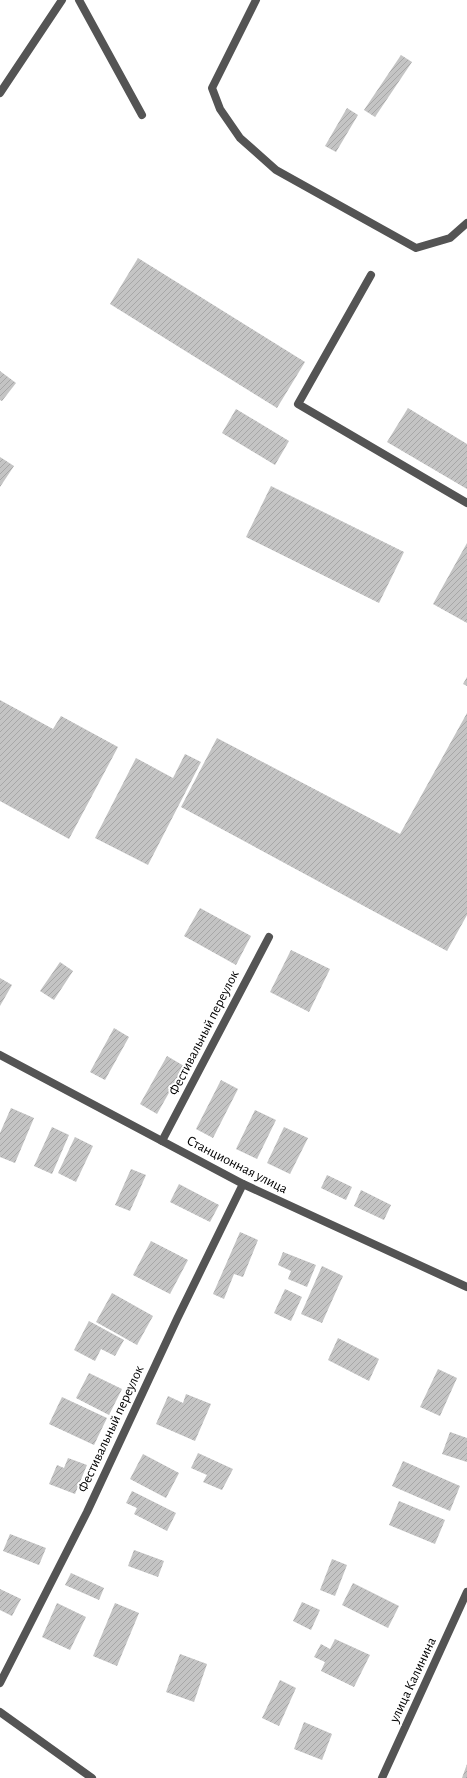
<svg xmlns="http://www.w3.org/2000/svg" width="467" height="1778" font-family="'Alegreya Sans',sans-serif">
	<defs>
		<pattern id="building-hatch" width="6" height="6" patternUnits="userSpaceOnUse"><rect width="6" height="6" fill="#c4c4c4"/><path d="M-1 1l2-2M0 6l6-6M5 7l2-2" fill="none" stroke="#a7a7a7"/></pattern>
	</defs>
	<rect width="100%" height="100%" fill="#fff"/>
	<!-- building -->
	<g fill="url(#building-hatch)">
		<polygon points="401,55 412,62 375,117 364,110"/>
		<polygon points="347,108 358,115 336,152 325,146"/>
		<polygon points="138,258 305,362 277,408 110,304"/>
		<polygon points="0,371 16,383 2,401 0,400"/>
		<polygon points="408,408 467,444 467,489 387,442"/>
		<polygon points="236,409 289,441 275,465 222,433"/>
		<polygon points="0,457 14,466 0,487"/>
		<polygon points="271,486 404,552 379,603 246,537"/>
		<polygon points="467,543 467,623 433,604"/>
		<polygon points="467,677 467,686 463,684"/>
		<polygon points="0,700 53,729 61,716 118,747 69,839 0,801"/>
		<polygon points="467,713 467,915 447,951 181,807 217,738 400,834"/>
		<polygon points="185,754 201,762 148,865 95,838 136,758 173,778"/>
		<polygon points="200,908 251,936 236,965 184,936"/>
		<polygon points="291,950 330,969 309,1012 270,992"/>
		<polygon points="60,962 73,971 54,1000 40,991"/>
		<polygon points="0,978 12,985 0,1006"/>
		<polygon points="114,1028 129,1037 105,1080 90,1072"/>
		<polygon points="167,1056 184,1066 157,1114 140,1104"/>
		<polygon points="221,1080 238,1089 213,1138 196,1129"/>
		<polygon points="11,1108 34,1118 15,1163 0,1157 0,1133"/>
		<polygon points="255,1110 276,1120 257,1159 236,1149"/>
		<polygon points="52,1127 69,1135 52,1174 34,1166"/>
		<polygon points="284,1127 308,1138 290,1174 267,1163"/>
		<polygon points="75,1137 93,1146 76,1182 58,1173"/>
		<polygon points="131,1169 146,1175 130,1211 115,1205"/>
		<polygon points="327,1175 352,1187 346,1200 321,1188"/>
		<polygon points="179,1184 219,1205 210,1222 170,1202"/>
		<polygon points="361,1190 391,1205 384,1220 354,1206"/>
		<polygon points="240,1232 258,1240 243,1277 234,1274 224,1299 213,1294"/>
		<polygon points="151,1241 188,1260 170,1294 133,1275"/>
		<polygon points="283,1252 316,1265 307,1287 288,1279 291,1271 278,1265"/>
		<polygon points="322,1266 343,1276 322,1323 301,1314"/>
		<polygon points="285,1289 302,1297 291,1321 274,1313"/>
		<polygon points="112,1293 153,1316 137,1345 96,1322"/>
		<polygon points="89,1321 124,1340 115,1356 101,1349 95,1361 74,1350"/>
		<polygon points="338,1338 379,1359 369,1381 328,1360"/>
		<polygon points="438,1369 457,1378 440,1416 420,1407"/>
		<polygon points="89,1373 122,1389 109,1415 76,1398"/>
		<polygon points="186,1394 211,1404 195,1441 156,1424 168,1396 183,1403"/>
		<polygon points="62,1397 107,1418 94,1445 49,1424"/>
		<polygon points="450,1432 467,1438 467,1462 442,1454"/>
		<polygon points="198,1453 233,1469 222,1490 203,1482 207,1475 191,1468"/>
		<polygon points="143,1454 179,1473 166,1498 130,1479"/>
		<polygon points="68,1458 87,1465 75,1494 49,1484 57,1465 64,1468"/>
		<polygon points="403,1461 460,1486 450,1511 392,1486"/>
		<polygon points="132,1491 176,1513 167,1531 134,1514 137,1508 126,1503"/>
		<polygon points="399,1501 445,1520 435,1544 389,1525"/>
		<polygon points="10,1534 46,1548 39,1565 3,1551"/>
		<polygon points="134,1550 164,1561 158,1577 128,1566"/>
		<polygon points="332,1559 347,1565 335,1596 320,1590"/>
		<polygon points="71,1573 104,1588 99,1600 65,1585"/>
		<polygon points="353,1583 399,1606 388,1628 342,1605"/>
		<polygon points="0,1589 21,1599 12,1616 0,1610"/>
		<polygon points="302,1602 320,1610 311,1630 293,1621"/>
		<polygon points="57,1603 86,1617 70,1650 42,1637"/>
		<polygon points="115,1603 139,1613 117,1666 93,1656"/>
		<polygon points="335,1639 370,1655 354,1687 321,1671 325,1662 314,1657 321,1644 330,1649"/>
		<polygon points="180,1654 207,1664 194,1702 166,1692"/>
		<polygon points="280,1680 296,1688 279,1726 262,1718"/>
		<polygon points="304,1722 332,1734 322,1760 294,1749"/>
		<polygon points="467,1764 467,1778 462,1778"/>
	</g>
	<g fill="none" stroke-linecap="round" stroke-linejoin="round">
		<!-- lane -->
		<g stroke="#545454" stroke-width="8">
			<polyline points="79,0 142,115"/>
			<polyline points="256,0 212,88 220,109 240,138 276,170 416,248 450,238 467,223"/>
			<polyline points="371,275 298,404 467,503"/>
		</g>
		<!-- street -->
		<g stroke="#545454" stroke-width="8">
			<polyline points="0,93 62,0"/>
			<polyline points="0,1055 243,1184 467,1287"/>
			<polyline points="162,1141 269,937"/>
			<polyline points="0,1683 87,1512 177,1319 243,1184"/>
			<polyline points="0,1712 92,1778"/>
			<polyline points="382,1778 467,1592"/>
		</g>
	</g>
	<g text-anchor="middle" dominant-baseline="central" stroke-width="4" stroke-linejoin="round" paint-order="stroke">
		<!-- street labels -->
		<g font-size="14" fill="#000" stroke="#fff">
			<text transform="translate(204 1033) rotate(-63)">Фестивальный переулок</text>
			<text transform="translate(237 1165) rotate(27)">Станционная улица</text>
			<text transform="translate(111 1429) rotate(-65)">Фестивальный переулок</text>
			<text transform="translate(413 1680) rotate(-65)">улица Калинина</text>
		</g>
	</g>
</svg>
